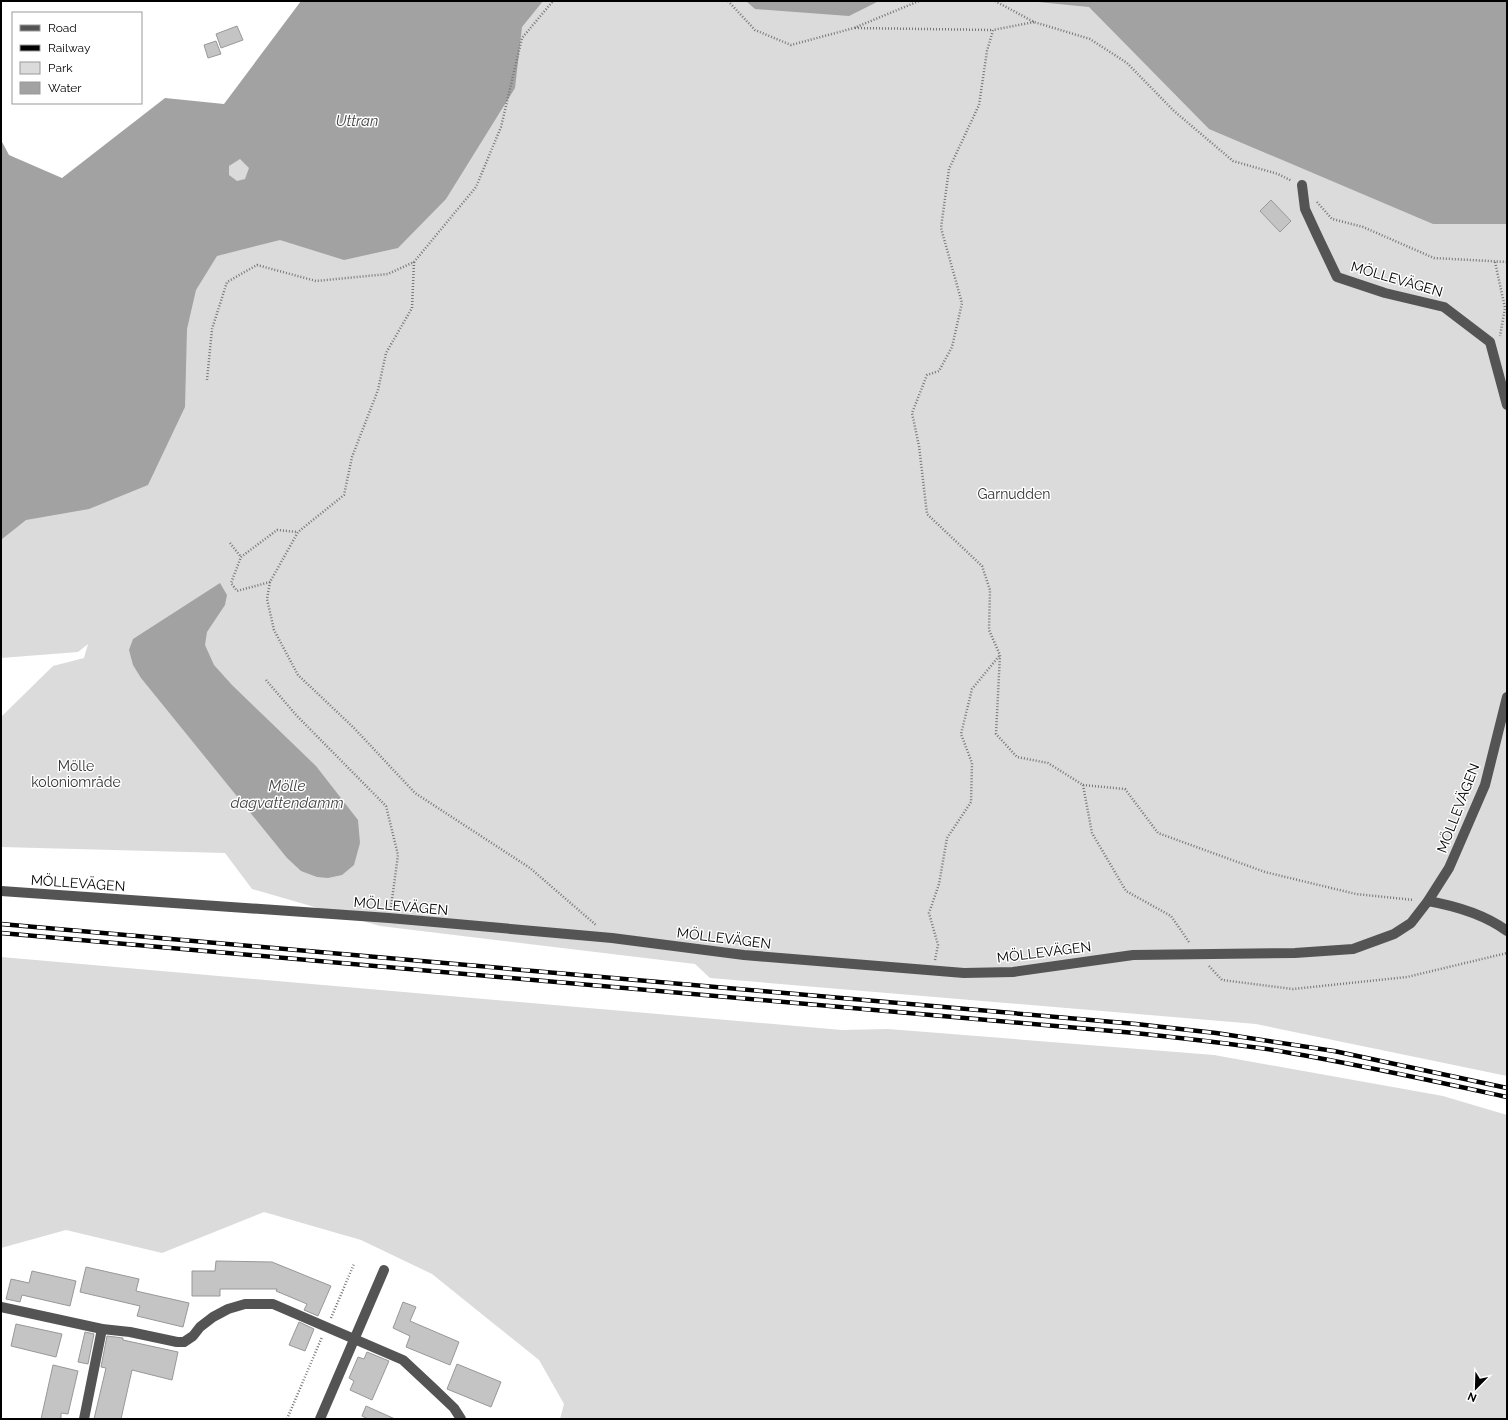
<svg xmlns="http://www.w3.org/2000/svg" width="1508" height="1420" font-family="Raleway,sans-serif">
	<rect width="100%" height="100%" fill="#fff"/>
	<!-- green -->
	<g fill="#dbdbdb">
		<polygon points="390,1 1295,1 1507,93 1507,1076 1256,1024 710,978 695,964 380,926 252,889 225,853 1,847 1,717 53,666 84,658 88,644 78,652 1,658 1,540 11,532 1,496 1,249"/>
		<polygon points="1,957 842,1030 888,1029 1214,1055 1443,1096 1507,1115 1507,1419 560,1419 564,1404 539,1360 432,1274 361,1240 264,1212 162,1253 66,1230 1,1248"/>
	</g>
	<!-- water -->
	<g fill="#a2a2a2" fill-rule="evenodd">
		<path d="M301,1H543L522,27L515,88L446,199L398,248L344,260L280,240L217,256L196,290L187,329L185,407L148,485L89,509L26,520L1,540V140L9,155L62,178L165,98L224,104ZM240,159L249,168L245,179L237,181L229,175V166Z"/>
		<polygon points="746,1 879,1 849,16 755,9"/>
		<polygon points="1028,1 1507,1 1507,224 1433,224 1209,129 1089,7"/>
		<polygon points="220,583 227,595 225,605 207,632 205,645 214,665 232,685 316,766 358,820 360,843 354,865 342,875 328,878 317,877 301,871 287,858 141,678 133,665 129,650 133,639"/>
	</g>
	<!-- building -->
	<g fill="#c4c4c4" stroke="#989898">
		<polygon points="237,26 243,40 221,48 216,34"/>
		<polygon points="216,41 221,54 208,58 204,45"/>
		<polygon points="1271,200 1291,221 1280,232 1260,211"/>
		<polygon points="216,1261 272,1262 331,1286 318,1316 304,1310 307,1304 276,1291 277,1289 220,1289 220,1296 192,1296 192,1271 215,1271"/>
		<polygon points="86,1267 139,1279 136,1291 189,1303 183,1327 137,1316 140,1306 80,1292"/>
		<polygon points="32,1271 76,1281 70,1306 22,1295 20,1302 6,1299 11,1279 29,1283"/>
		<polygon points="403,1302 416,1307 410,1321 459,1342 450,1365 406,1347 410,1336 393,1328"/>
		<polygon points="299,1322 314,1329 305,1351 289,1345"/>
		<polygon points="16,1324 62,1334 56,1357 11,1346"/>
		<polygon points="85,1332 94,1334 88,1364 78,1362"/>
		<polygon points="107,1336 123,1338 123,1340 178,1352 172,1380 132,1370 121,1419 94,1419 106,1368 101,1367"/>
		<polygon points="367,1352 389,1361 372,1400 350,1390 354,1381 349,1378 358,1357 364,1359"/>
		<polygon points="457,1364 501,1382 491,1407 447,1389"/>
		<polygon points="53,1365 78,1371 68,1414 61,1413 61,1419 41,1419"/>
		<polygon points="366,1406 395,1419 368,1419 362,1416"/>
	</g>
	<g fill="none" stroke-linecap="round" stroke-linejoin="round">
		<!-- path -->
		<g stroke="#767676" stroke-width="2.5" stroke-dasharray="1 2" stroke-linecap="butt">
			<polyline points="728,1 755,30 791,45 854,28 919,1"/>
			<polyline points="995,1 1034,22 1090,39 1127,63 1174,111 1233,161 1278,174 1292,181"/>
			<polyline points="1034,22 993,30 987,51 979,105 949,169 941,228 962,303 952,347 939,371 927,375 912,413 919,446 927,514 982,566 990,590 989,630 1000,655 996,734 1017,757 1048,763 1083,785 1092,833 1126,891 1171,916 1189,942"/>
			<polyline points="855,28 993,30"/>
			<polyline points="1317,202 1332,219 1363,227 1434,258 1507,262"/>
			<polyline points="414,262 412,308 386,353 378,390 352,457 344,495 298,532 270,582 267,599 274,630 298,675 354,728 415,793 530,868 596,925"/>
			<polyline points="1495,262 1505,308 1500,336"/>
			<polyline points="207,380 212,329 227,282 257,265 316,281 388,274 414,262 476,187 501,127 522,38 553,1"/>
			<polyline points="230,543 241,557"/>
			<polyline points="270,582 237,591 231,583 241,557 277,530 298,532"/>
			<polyline points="266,680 297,716 386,806 398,855 391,907"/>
			<polyline points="1083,785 1125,789 1158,833 1265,872 1356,894 1414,900"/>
			<polyline points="935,960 938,945 929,913 939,884 947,838 971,802 972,763 961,734 972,689 1000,655"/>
			<polyline points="1209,966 1222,980 1293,989 1407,977 1507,953"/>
			<polyline points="331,1318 354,1264"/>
			<polyline points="287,1419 322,1337"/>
		</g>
		<!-- minor -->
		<g stroke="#545454" stroke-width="10">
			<polyline points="1302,185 1305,209 1317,235 1337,277 1385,293 1444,307 1490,342 1507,405"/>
			<polyline points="1,891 389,918 612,938 744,955 964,973 1013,972 1133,955 1295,953 1353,949 1394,934 1411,923 1428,901 1449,868 1485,785 1507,697"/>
			<path d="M1428,901C1456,906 1484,914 1507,931"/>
			<polyline points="1,1307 102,1329 130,1332 177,1342 184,1342 193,1336 200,1327 213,1317 228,1309 245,1304 273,1304 403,1360 433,1388 454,1408 461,1419"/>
			<polyline points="84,1419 102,1329"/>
			<polyline points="320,1419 384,1270"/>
		</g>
		<!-- rail casing -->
		<g stroke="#000" stroke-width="4.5">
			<g id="rail">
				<polyline points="1,924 1136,1024 1216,1033 1334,1051 1507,1088"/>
				<path d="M1,933L1135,1033C1181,1038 1227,1043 1273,1050C1352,1063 1429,1080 1507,1097"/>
			</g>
		</g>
		<!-- rail -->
		<use href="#rail" stroke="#fff" stroke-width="3" stroke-dasharray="9" stroke-linecap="butt"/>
	</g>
	<g text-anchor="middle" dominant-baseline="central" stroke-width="3" stroke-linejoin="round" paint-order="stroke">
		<!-- street labels -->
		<g font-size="14" fill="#000" stroke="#fff">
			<text transform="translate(1397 279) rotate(16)">MÖLLEVÄGEN</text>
			<text transform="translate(1458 808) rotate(-69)">MÖLLEVÄGEN</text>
			<text transform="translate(78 883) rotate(4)">MÖLLEVÄGEN</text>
			<text transform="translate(401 906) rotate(5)">MÖLLEVÄGEN</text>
			<text transform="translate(724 938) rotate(7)">MÖLLEVÄGEN</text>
			<text transform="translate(1044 952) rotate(-7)">MÖLLEVÄGEN</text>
		</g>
		<!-- park labels -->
		<g font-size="14" fill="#323232" stroke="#fff">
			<text x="1014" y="494">Garnudden</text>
			<text x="76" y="766">Mölle<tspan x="76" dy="16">koloniområde</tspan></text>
		</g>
		<!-- water labels -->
		<g font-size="15" font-style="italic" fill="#434343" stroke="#fff">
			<text x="357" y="121">Uttran</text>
			<text x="287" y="786">Mölle<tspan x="287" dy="17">dagvattendamm</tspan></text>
		</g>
	</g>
	<!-- border -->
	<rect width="1508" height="1420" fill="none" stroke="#000000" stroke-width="4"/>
	<!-- legend -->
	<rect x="12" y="12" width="130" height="92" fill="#ffffff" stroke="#999999"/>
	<rect x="20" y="25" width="20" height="6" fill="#545454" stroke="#999999"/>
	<text x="48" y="32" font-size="12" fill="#000000">Road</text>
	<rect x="20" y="45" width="20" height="6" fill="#000000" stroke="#999999"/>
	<text x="48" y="52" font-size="12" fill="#000000">Railway</text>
	<rect x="20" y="62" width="20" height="12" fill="#dbdbdb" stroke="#999999"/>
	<text x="48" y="72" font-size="12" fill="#000000">Park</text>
	<rect x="20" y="82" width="20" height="12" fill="#a2a2a2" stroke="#999999"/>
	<text x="48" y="92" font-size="12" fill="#000000">Water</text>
	<!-- north arrow -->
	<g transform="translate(1476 1388) rotate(203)" stroke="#ffffff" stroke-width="3" paint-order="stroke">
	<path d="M0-3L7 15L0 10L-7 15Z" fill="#000000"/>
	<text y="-6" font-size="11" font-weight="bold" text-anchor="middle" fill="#000000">N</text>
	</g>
</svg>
